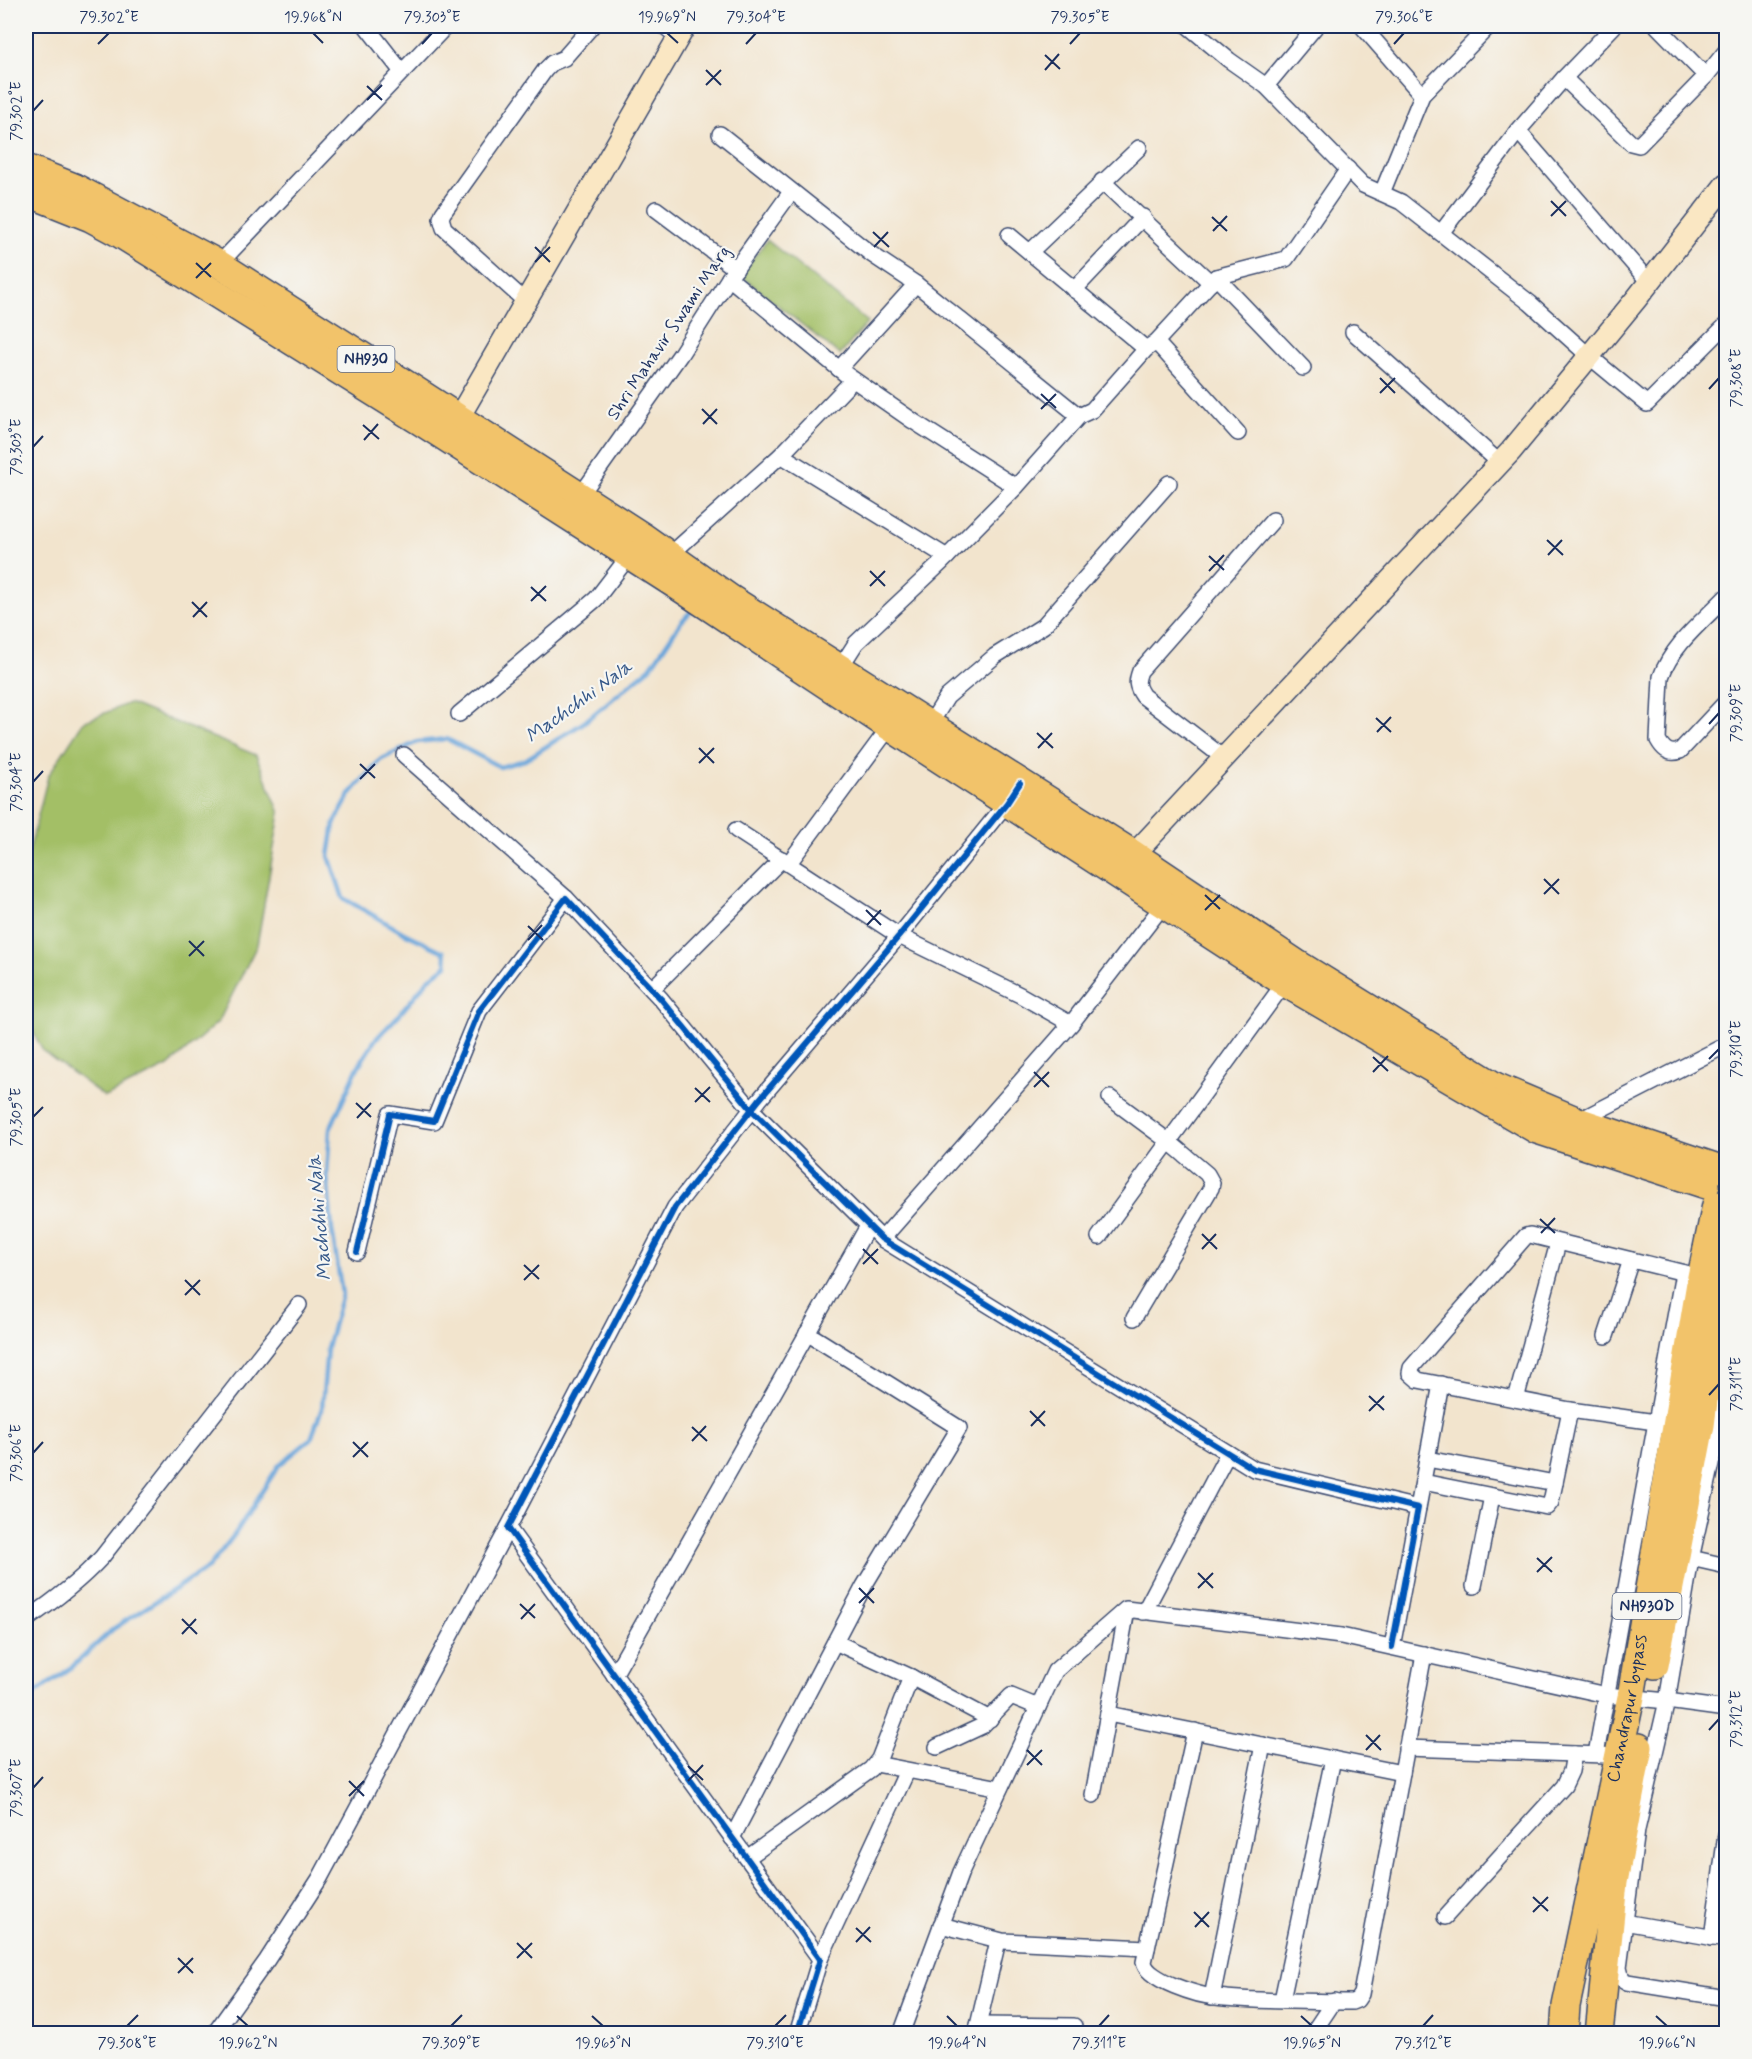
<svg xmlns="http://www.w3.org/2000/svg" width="1752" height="2059" font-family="Mynerve,sans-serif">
	<rect width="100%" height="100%" fill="#f6f6f2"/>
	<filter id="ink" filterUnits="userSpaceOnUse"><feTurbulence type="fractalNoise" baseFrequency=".0167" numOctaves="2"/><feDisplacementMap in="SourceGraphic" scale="12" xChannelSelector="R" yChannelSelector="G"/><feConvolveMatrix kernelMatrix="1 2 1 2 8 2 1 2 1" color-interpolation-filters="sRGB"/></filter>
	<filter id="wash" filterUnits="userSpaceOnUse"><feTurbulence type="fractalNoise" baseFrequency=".008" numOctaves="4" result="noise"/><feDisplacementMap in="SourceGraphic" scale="24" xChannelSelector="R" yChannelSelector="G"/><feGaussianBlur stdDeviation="1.35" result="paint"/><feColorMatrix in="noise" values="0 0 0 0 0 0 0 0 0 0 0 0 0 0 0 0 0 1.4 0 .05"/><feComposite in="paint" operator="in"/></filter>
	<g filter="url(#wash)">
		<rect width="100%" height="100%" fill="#f2e4cd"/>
		<!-- green -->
		<g fill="#a3bf66" stroke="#5f7762" stroke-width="1.5">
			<polygon points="767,240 868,322 840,355 740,275"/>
			<polygon points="129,703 256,755 280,813 257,945 219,1021 168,1066 105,1097 43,1051 26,1018 26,863 48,776 83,722"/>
		</g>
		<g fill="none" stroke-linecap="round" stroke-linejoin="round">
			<!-- stream -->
			<polyline stroke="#69a5da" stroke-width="4.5" points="26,1700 72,1667 113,1629 209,1567 235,1534 279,1465 311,1439 322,1408 327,1348 342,1294 332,1230 327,1174 330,1129 358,1067 375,1040 399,1015 428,980 447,965 444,952 404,933 343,898 329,856 334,824 351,793 380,760 417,742 447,739 500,767 525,760 583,723 650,668 681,622 695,607"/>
		</g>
	</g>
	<g filter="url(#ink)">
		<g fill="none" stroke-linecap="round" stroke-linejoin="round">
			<!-- street casing -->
			<g stroke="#3b4a6f" stroke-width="18">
				<g id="street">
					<polyline points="366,26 402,72"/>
					<polyline points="664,26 678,37"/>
					<polyline points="1188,26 1229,60 1266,86 1363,185 1401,202 1530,303 1589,356 1647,404 1726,325"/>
					<polyline points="1362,26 1422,95"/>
					<polyline points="1657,26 1706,76"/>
					<polyline points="1564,78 1631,143 1639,145 1706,76 1726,51"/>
					<polyline points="1266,86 1316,26"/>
					<polyline points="1518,131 1649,282"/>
					<polyline points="720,134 871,254 916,284 1079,416"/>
					<polyline points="1102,181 1211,283"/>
					<polyline points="1382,193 1422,95 1489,26"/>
					<polyline points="656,209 736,269"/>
					<polyline points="1441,233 1518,131 1564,78 1614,26"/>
					<polyline points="1009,235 1146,349"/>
					<polyline points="1030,252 1139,148"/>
					<polyline points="219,264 446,26"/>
					<polyline points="1216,277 1303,368"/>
					<polyline points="729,278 844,373 913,421 1016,487"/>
					<polyline points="1074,290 1143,217"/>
					<polyline points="526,302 444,228 441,218 443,213 545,70 552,63 564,58 592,26"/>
					<polyline points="1353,332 1500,463"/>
					<polyline points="1156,342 1238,433"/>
					<polyline points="839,369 916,284"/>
					<polyline points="781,455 947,557"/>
					<polyline points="580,496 680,355 729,278 791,192"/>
					<polyline points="670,555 781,455 853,380"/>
					<path d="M1726,597C1703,621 1672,645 1661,677L1658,740C1663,749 1669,755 1680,751L1726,702"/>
					<polyline points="840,668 856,643 942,562 1016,487 1079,416 1092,410 1146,349 1156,342 1216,277 1286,259 1348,169"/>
					<polyline points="459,714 596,599 629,556"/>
					<polyline points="930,724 947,697 995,656 1043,626 1169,483"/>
					<polyline points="404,755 566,898"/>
					<path d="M1224,758L1143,696C1136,686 1136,682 1140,671L1273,520"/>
					<polyline points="736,830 899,936 1020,995 1071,1024"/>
					<polyline points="789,863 894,721"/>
					<polyline points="652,989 782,859"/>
					<polyline points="1110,1098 1168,1141 1207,1174 1212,1183 1211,1188 1134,1318"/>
					<polyline points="1578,1121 1726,1045"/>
					<polyline points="1725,1233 1726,1235"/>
					<polyline points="1099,1237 1288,978"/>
					<polyline points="882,1239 1071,1024 1164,904"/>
					<polyline points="357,1252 390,1114 434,1121 479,1011 566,898 661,999 752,1110 882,1239 1254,1469 1418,1508 1392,1647"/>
					<polyline points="1606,1336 1631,1260"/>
					<polyline points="1726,1376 1720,1427 1691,1559 1667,1701 1637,1830 1619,1968 1622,1979 1627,1982 1726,1998"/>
					<polyline points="1516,1399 1558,1243"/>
					<polyline points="1677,1425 1570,1410 1418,1380 1410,1373 1411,1368 1526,1236 1530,1235 1701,1277"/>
					<polyline points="1427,1459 1555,1483"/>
					<polyline points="1423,1482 1547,1507 1551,1502 1570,1410"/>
					<polyline points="1418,1508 1441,1384"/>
					<polyline points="1682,1556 1726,1566"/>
					<polyline points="1474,1586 1492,1496"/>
					<polyline points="1144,1612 1228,1453"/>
					<path d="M26,1620C54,1601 79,1582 102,1557L299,1305"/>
					<polyline points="835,1642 911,1677 990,1719"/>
					<polyline points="614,1675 868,1226"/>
					<polyline points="1108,1714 1402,1773"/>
					<path d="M1195,1731L1144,1962C1146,1980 1199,1996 1216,1997C1260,2002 1308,2001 1352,2002L1357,2000L1361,1994L1424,1654"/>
					<polyline points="937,1747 982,1726 1011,1696 1038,1707"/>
					<polyline points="1406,1748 1604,1755"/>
					<polyline points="1596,1754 1683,1273"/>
					<polyline points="876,1764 1000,1788"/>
					<polyline points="1093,1795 1127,1610"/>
					<polyline points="732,1838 864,1586 959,1428 807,1333"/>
					<polyline points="747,1858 871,1769 879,1759 911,1677"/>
					<polyline points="1445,1917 1564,1786 1571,1771 1574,1754"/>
					<polyline points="1624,1922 1726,1940"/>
					<polyline points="941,1925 1002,1941 1147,1948"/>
					<polyline points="1712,1938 1726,1834"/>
					<polyline points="820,1959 907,1771"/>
					<polyline points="1212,1997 1263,1745"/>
					<polyline points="1282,2000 1333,1759"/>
					<polyline points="978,2025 1074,2026"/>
					<polyline points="214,2034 267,1960 320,1878 508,1528"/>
					<polyline points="797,2034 820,1959 508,1528 675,1207 759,1100 899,936 1010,799"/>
					<polyline points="901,2034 961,1872 1055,1671 1126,1609 1341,1636 1606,1695 1667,1701 1726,1709"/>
					<polyline points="976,2034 998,1941"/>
					<polyline points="1312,2034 1334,2001"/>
				</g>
			</g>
			<!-- secondary casing -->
			<g stroke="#3b4a6f" stroke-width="24">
				<g id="secondary">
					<polyline points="459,417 685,26"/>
					<polyline points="1125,864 1511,451 1637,298 1726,184"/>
				</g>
			</g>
			<!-- highway casing -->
			<g stroke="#3b4a6f" stroke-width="30">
				<g id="highway">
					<polyline points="26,168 74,187 219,264 642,536 731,599 1133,854 1296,963 1495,1086 1578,1121 1721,1169"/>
					<polyline points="26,192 91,218 117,232 423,423 682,589 890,727 1285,983 1537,1130 1706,1185"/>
					<polyline points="1655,1665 1701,1425 1722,1256"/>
					<path id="s1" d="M1564,2034L1566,2006L1631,1697L1701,1277L1716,1205"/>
					<polyline points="1599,2034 1614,1882 1639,1747"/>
				</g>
			</g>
			<!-- street -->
			<use href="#street" stroke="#fff" stroke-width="15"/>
			<!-- secondary -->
			<use href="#secondary" stroke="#fae7c3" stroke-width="21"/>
			<!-- highway -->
			<use href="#highway" stroke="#f2c36a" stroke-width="27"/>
			<!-- cycleway casing -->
			<g stroke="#f6f6f2" stroke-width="10">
				<g id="cycleway">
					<polyline points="357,1252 390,1114 434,1121 479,1011 566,898 661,999 752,1110 882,1239 1254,1469 1418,1508 1392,1647"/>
					<polyline points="797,2034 820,1959 508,1528 675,1207 759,1100 899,936 1007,803 1020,783"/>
				</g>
			</g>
			<!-- cycleway -->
			<use href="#cycleway" stroke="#0057b8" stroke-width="6"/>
		</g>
	</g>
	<!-- ticks -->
	<path fill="none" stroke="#1b2f5e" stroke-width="2" d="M313,33L323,43M667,33L678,43M98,44L109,33M422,44L432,33M746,44L756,33M1070,44L1080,33M1394,44L1404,33M1045,55L1060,69M706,70L721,85M1045,70L1059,54M706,85L721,70M367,86L382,100M367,100L382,85M33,111L43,100M1551,201L1566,216M1551,216L1566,201M1212,217L1227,231M1213,231L1227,216M873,232L889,247M535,247L550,262M874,247L888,232M535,262L550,247M196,263L211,277M196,278L211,263M1380,378L1395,393M1709,389L1719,378M1380,393L1395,378M1041,394L1056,408M702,409L717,424M1041,409L1056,394M703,424L717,409M363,425L379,439M364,440L378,424M33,447L43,436M1547,540L1563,555M1548,555L1562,540M1209,556L1224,570M870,571L885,586M1209,571L1224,555M870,586L885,571M531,587L546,601M531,601L546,586M192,602L207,617M193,617L207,602M1376,718L1391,732M1709,724L1719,713M1377,732L1391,717M1037,733L1053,748M699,748L714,763M1038,748L1052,733M699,763L714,748M360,764L375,778M360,779L375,764M33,782L43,771M1544,879L1559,894M1544,894L1559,879M1205,895L1220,909M866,910L881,925M1205,910L1220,895M867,925L881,910M528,926L543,940M528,940L542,925M189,941L204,956M189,956L204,941M1373,1057L1388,1071M1709,1059L1719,1049M1034,1072L1049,1087M1373,1072L1388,1056M1034,1087L1049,1072M695,1088L710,1102M695,1102L710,1087M356,1103L371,1117M33,1117L43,1107M357,1118L371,1103M1540,1219L1555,1233M1541,1233L1555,1218M1202,1234L1217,1249M863,1249L878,1264M1202,1249L1216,1234M863,1264L878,1249M524,1265L539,1279M185,1280L200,1295M524,1280L539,1265M185,1295L200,1280M1709,1395L1719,1384M1369,1396L1384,1410M1030,1411L1045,1426M1369,1411L1384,1396M1031,1426L1045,1411M692,1427L707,1441M692,1441L706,1426M353,1442L368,1457M33,1453L43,1442M353,1457L368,1442M1537,1558L1552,1572M1537,1572L1552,1557M1198,1573L1213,1588M859,1588L874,1603M1198,1588L1213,1573M859,1603L874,1588M520,1604L535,1618M182,1619L197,1634M521,1619L535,1604M182,1634L196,1619M1709,1730L1719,1719M1366,1735L1381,1750M1027,1750L1042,1765M1366,1750L1380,1735M1027,1765L1042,1750M688,1766L703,1780M349,1781L364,1796M688,1781L703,1765M33,1788L43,1777M349,1796L364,1781M1533,1897L1548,1911M1194,1912L1209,1927M1533,1912L1548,1897M1195,1927L1209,1912M856,1928L871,1942M856,1942L870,1927M517,1943L532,1958M178,1958L193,1973M517,1958L532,1943M178,1973L193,1958M237,2016L248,2026M592,2016L603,2026M947,2016L957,2026M1301,2016L1312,2026M1656,2016L1667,2026M127,2026L138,2015M451,2026L462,2015M775,2026L786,2015M1099,2026L1109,2015M1423,2026L1433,2015"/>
	<g text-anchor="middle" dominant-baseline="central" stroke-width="4.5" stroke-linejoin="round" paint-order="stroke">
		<!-- shield labels -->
		<g fill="#f6f6f2" stroke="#5d6b8a" stroke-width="1.5">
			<rect x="337.5" y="346" width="57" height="26" rx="4.5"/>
			<rect x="1612.5" y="1593" width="69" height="26" rx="4.5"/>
		</g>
		<g font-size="16" font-weight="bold" fill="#1b2f5e">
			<text x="366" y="359">NH930</text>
			<text x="1647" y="1606">NH930D</text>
		</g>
		<!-- street labels -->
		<g font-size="18" fill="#1b2f5e" stroke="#f6f6f2">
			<text transform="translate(669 333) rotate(-56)">Shri Mahavir Swami Marg</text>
			<text stroke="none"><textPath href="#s1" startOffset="332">Chandrapur bypass</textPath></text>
		</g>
		<!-- water labels -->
		<g font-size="20" font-style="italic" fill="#365889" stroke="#f6f6f2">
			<text transform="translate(579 702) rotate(-36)">Machchhi Nala</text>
			<text transform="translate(320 1218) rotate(-95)">Machchhi Nala</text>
		</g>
	</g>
	<!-- margin -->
	<rect width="1752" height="2059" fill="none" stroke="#f6f6f2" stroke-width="66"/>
	<rect x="33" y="33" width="1686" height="1993" fill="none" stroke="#1b2f5e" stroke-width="2"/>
	<g font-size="15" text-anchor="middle" fill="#1b2f5e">
		<text x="109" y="22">79.302°E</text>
		<text x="313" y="22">19.968°N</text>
		<text x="432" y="22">79.303°E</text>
		<text x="667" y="22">19.969°N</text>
		<text x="756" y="22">79.304°E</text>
		<text x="1080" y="22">79.305°E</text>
		<text x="1404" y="22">79.306°E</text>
		<text transform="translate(16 111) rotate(-90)" y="5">79.302°E</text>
		<text transform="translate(1736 378) rotate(-90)" y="5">79.308°E</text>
		<text transform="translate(16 447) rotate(-90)" y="5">79.303°E</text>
		<text transform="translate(1736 713) rotate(-90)" y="5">79.309°E</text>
		<text transform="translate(16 782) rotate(-90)" y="5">79.304°E</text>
		<text transform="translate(1736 1049) rotate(-90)" y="5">79.310°E</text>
		<text transform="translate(16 1117) rotate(-90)" y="5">79.305°E</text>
		<text transform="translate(1736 1384) rotate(-90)" y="5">79.311°E</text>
		<text transform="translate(16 1453) rotate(-90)" y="5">79.306°E</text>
		<text transform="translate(1736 1719) rotate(-90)" y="5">79.312°E</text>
		<text transform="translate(16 1788) rotate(-90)" y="5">79.307°E</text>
		<text x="127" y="2048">79.308°E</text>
		<text x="248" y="2048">19.962°N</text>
		<text x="451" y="2048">79.309°E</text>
		<text x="603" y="2048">19.963°N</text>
		<text x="775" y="2048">79.310°E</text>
		<text x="957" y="2048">19.964°N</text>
		<text x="1099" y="2048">79.311°E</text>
		<text x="1312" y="2048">19.965°N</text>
		<text x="1423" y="2048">79.312°E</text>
		<text x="1667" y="2048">19.966°N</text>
	</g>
</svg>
